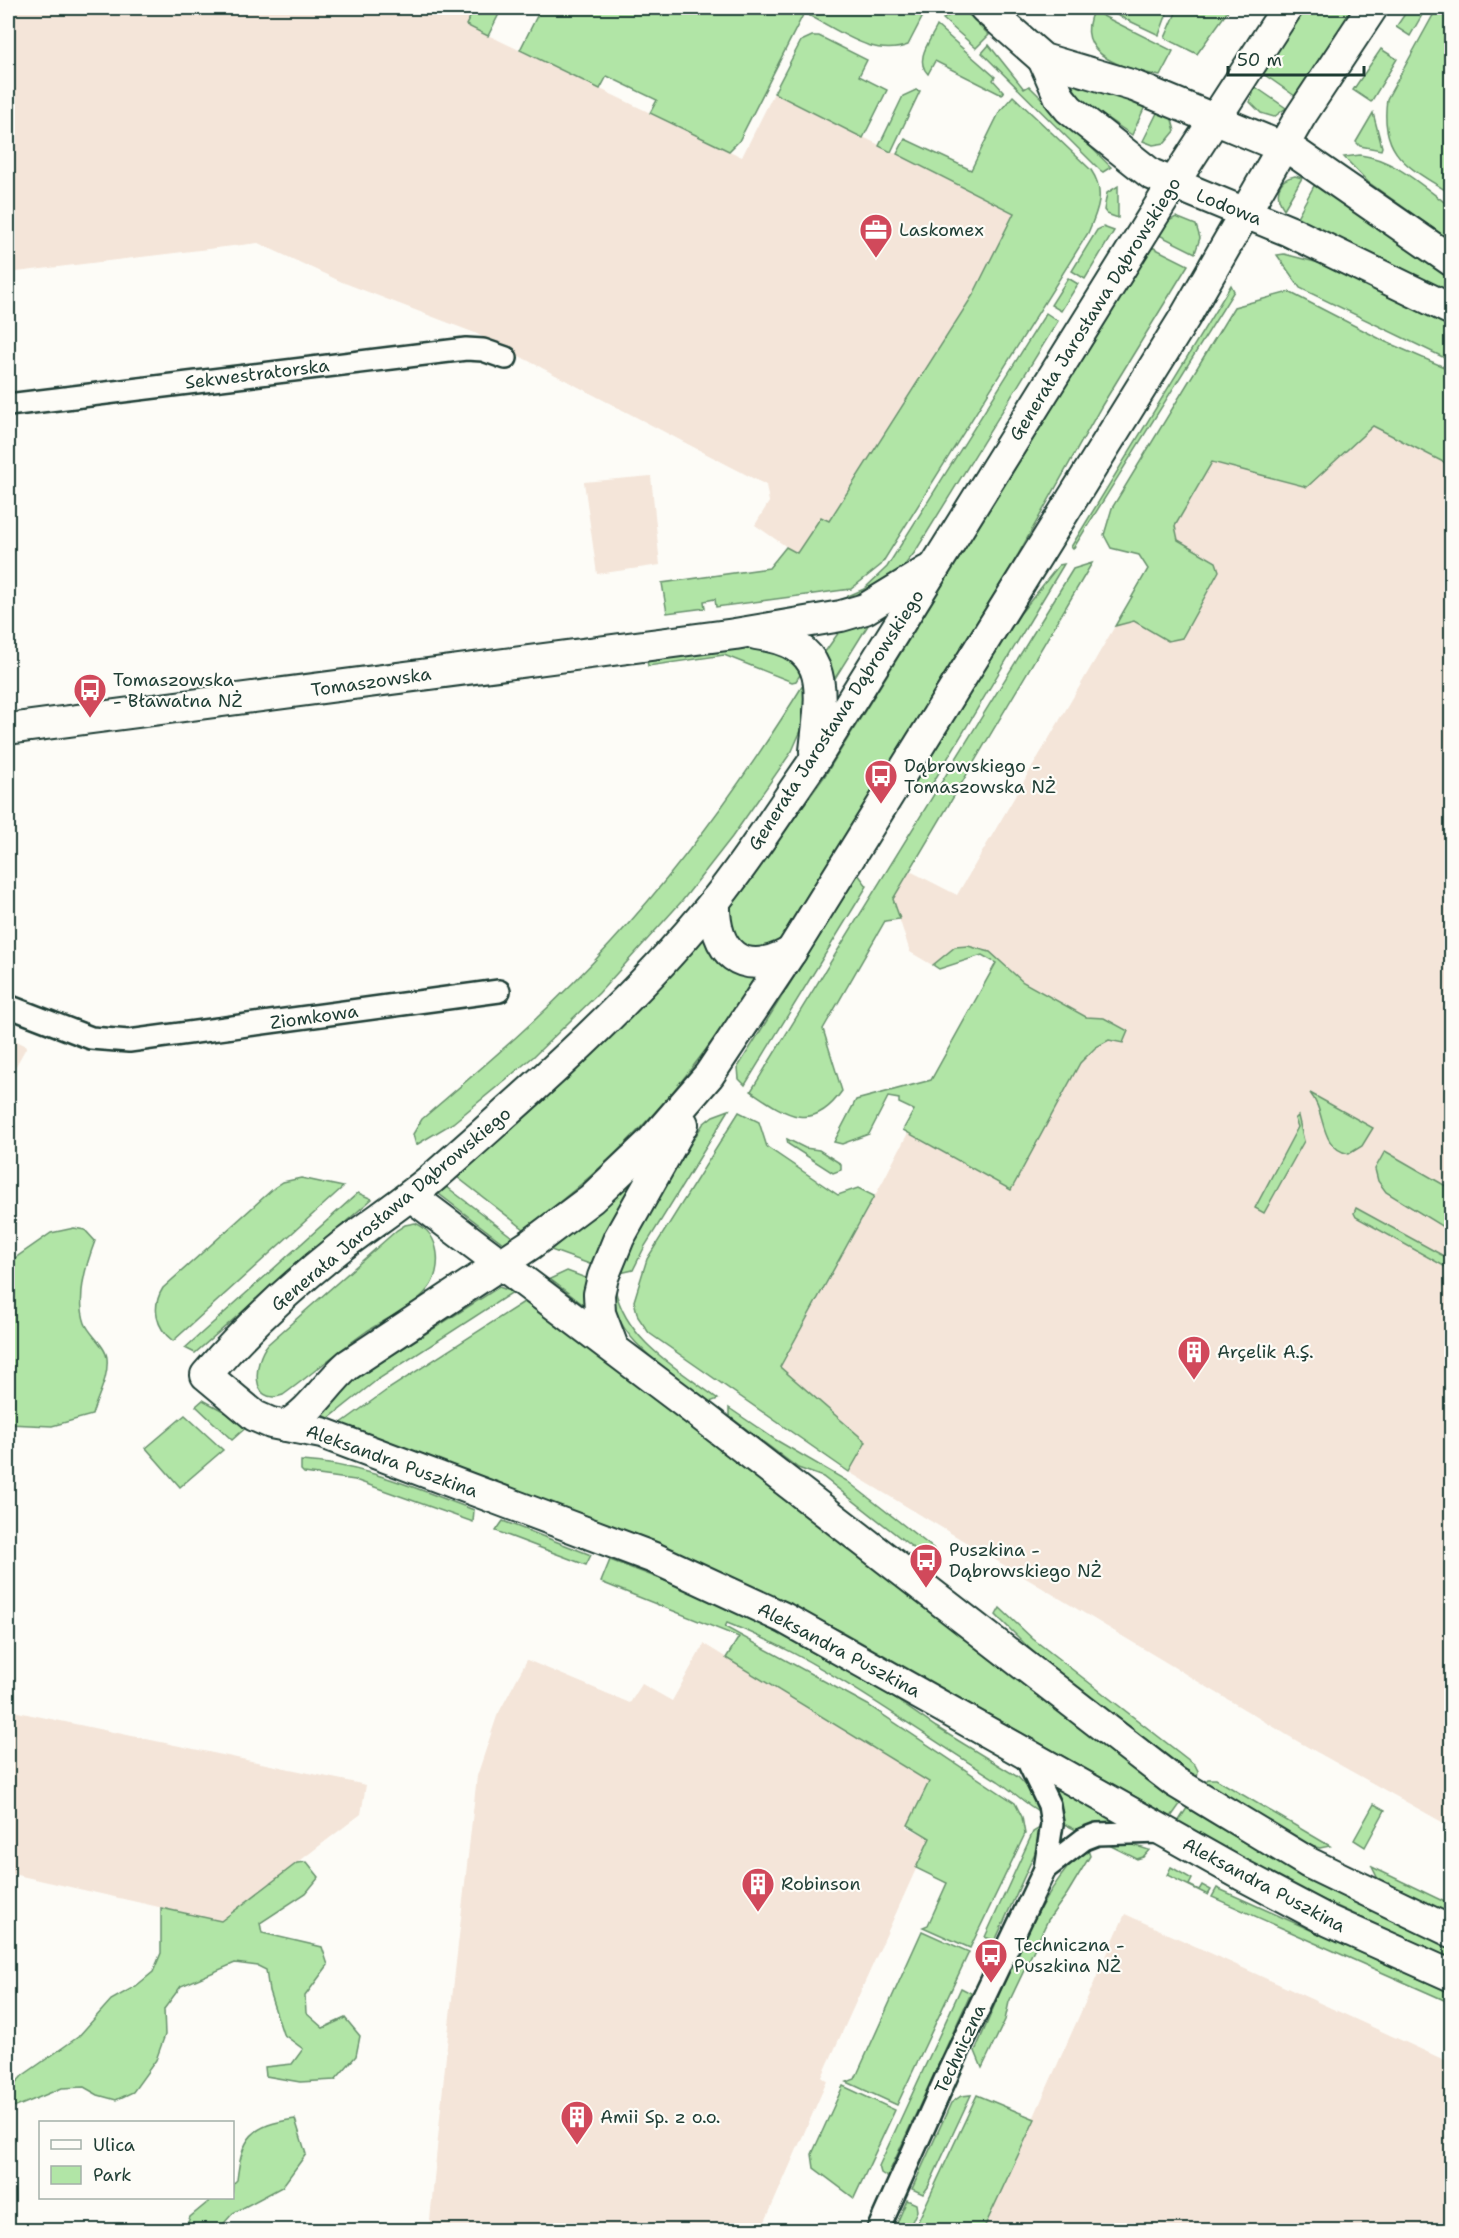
<svg xmlns="http://www.w3.org/2000/svg" width="1459" height="2238" font-family="'Shantell Sans',sans-serif">
	<rect width="100%" height="100%" fill="#fdfcf7"/>
	<filter id="ink" filterUnits="userSpaceOnUse"><feTurbulence type="fractalNoise" baseFrequency=".0167" numOctaves="2"/><feDisplacementMap in="SourceGraphic" scale="12" xChannelSelector="R" yChannelSelector="G"/><feConvolveMatrix kernelMatrix="1 2 1 2 8 2 1 2 1" color-interpolation-filters="sRGB"/></filter>
	<g filter="url(#ink)">
		<!-- built -->
		<g fill="#f4e5d9">
			<polygon points="8,8 475,8 467,25 742,157 774,93 1015,212 973,295 828,522 821,518 797,554 755,525 769,502 766,485 475,333 342,282 258,243 8,273"/>
			<polygon points="1373,425 1451,466 1451,1827 1297,1741 849,1472 865,1442 780,1368 883,1181 908,1133 903,1130 996,962 982,955 939,969 910,952 893,899 910,871 957,895 1115,626 1134,621 1168,641 1216,561 1178,540 1175,526 1212,462 1307,487"/>
			<polygon points="651,476 660,565 597,574 584,482"/>
			<polygon points="8,1037 27,1046 8,1080"/>
			<polygon points="704,1644 929,1782 907,1827 930,1838 822,2077 827,2081 768,2215 761,2230 429,2230 449,2025 477,1776 497,1716 527,1660 630,1703 642,1684 672,1701"/>
			<polygon points="8,1710 366,1785 361,1814 221,1921 8,1873"/>
			<polygon points="1125,1914 1451,2063 1451,2230 983,2230"/>
		</g>
		<!-- green -->
		<g fill="#b1e5a6" stroke="#68916d" stroke-width="1.5">
			<polygon points="475,8 502,8 488,36 466,25"/>
			<path d="M541,8H915L924,14L908,45C871,59 837,28 804,13L739,141L729,151L650,113L657,100L607,76L600,89L520,50Z"/>
			<polygon points="962,8 989,35 976,48 943,19"/>
			<polygon points="1102,8 1169,8 1159,35"/>
			<polygon points="1178,8 1230,8 1197,54 1165,38"/>
			<polygon points="1306,8 1354,8 1295,96 1262,73"/>
			<polygon points="1409,8 1426,8 1410,36 1396,27"/>
			<path d="M1437,8H1451V194C1410,167 1379,157 1387,99Z"/>
			<path d="M1093,11L1173,51L1160,76C1129,70 1072,57 1093,11Z"/>
			<path d="M937,26L995,77L993,80L1004,92L1002,95L935,61L928,74C914,60 930,41 937,26Z"/>
			<polygon points="812,36 819,36 867,60 859,76 887,90 863,138 774,93 801,41"/>
			<polygon points="989,45 1024,89 1029,86 1111,167 1103,172 1100,170 982,53"/>
			<polygon points="1381,49 1397,59 1371,102 1353,90"/>
			<polygon points="1069,81 1146,104 1132,135 1082,101"/>
			<polygon points="1254,86 1286,108 1274,117 1261,113 1250,102"/>
			<polygon points="916,90 920,91 891,152 879,146 903,96"/>
			<path d="M1013,96L1091,170C1106,192 1098,210 1088,233L881,565L851,589L716,607L715,599L704,601L705,608L667,613L662,583L769,568L786,547L797,553L821,517L829,521L973,295L1014,213L897,154L905,139L971,170L1000,111Z"/>
			<polygon points="1159,109 1171,116 1175,131 1165,143 1153,145 1143,141"/>
			<polygon points="1373,113 1382,147 1381,150 1360,146 1356,142"/>
			<path d="M1360,155C1395,159 1423,187 1451,207V241L1368,182L1344,157Z"/>
			<path d="M1295,176L1302,178L1284,209C1274,195 1277,179 1295,176Z"/>
			<polygon points="1315,184 1451,279 1451,295 1297,217"/>
			<polygon points="1118,186 1118,218 1107,214 1104,210 1107,193"/>
			<polygon points="1176,217 1196,225 1200,238 1195,253 1159,235 1167,222"/>
			<polygon points="1103,227 1114,231 1085,279 1072,271 1097,230"/>
			<path d="M1152,247L1188,265L1101,407L1011,567L777,944C739,957 735,941 728,909L824,777Z"/>
			<polygon points="1284,254 1323,264 1451,327 1451,361 1300,288 1277,255"/>
			<polygon points="1068,278 1078,284 1061,311 1051,305"/>
			<polygon points="1231,285 1234,291 1073,549 1071,547"/>
			<polygon points="1289,292 1386,342 1451,370 1451,466 1373,426 1307,487 1212,462 1175,526 1178,540 1216,562 1219,571 1182,638 1168,641 1134,621 1115,626 1148,569 1139,555 1111,548 1104,535 1112,508 1234,307"/>
			<polygon points="1046,313 1058,321 915,552 901,570 847,605 848,596 864,589 887,567"/>
			<path d="M1092,563L893,899L900,919L885,921L823,1029L842,1091C812,1134 786,1115 751,1091L1073,569Z"/>
			<polygon points="1064,564 928,791 918,794 911,789 1020,614 1059,565"/>
			<polygon points="875,614 829,688 820,659 844,625"/>
			<polygon points="741,646 776,649 804,669 796,681 792,682 724,655 648,666 646,655"/>
			<path d="M808,677L806,719L792,751L732,837L682,901L599,993L533,1057L453,1123L416,1145L413,1134L422,1119C488,1063 553,1007 611,943C686,862 750,771 808,677Z"/>
			<polygon points="858,874 867,886 745,1085 739,1079 738,1067"/>
			<path d="M704,937C715,968 729,968 757,976C689,1080 626,1156 524,1229L457,1177C544,1102 629,1025 704,937Z"/>
			<polygon points="968,946 990,952 1023,982 1086,1017 1104,1018 1128,1031 1123,1043 1109,1040 1096,1047 1080,1063 1011,1190 903,1130 914,1110 899,1103 899,1099 888,1097 869,1134 842,1144 834,1142 856,1100 931,1080 996,963 982,955 939,969 933,965 955,947"/>
			<path d="M1310,1093L1373,1128L1362,1146L1349,1154C1318,1147 1327,1113 1310,1093Z"/>
			<polygon points="729,1110 645,1246 633,1270 616,1274 632,1238 703,1124 713,1116"/>
			<polygon points="739,1112 759,1122 767,1147 838,1195 858,1188 874,1196 780,1367 866,1442 849,1472 649,1333 638,1317 634,1301 647,1259"/>
			<polygon points="1298,1116 1304,1141 1264,1213 1255,1208 1298,1127 1295,1119"/>
			<polygon points="787,1139 805,1148 819,1150 841,1164 841,1170 833,1173 788,1144"/>
			<polygon points="1385,1151 1451,1189 1451,1232 1386,1192 1378,1181 1375,1169"/>
			<path d="M301,1178L343,1187L173,1341C156,1328 151,1307 163,1288L274,1188L283,1182Z"/>
			<polygon points="638,1179 595,1266 551,1250 634,1180"/>
			<polygon points="447,1187 512,1237 503,1243 439,1194"/>
			<polygon points="358,1193 372,1199 195,1353 185,1348"/>
			<polygon points="1356,1208 1451,1260 1451,1270 1356,1217 1354,1213"/>
			<path d="M415,1223C441,1233 443,1270 428,1289C414,1307 386,1319 367,1331C338,1351 312,1374 283,1395C250,1407 253,1361 268,1344L397,1230L405,1225Z"/>
			<path d="M74,1228L85,1230L95,1241C86,1265 76,1297 85,1323C89,1334 106,1346 107,1358C109,1379 97,1396 92,1415L52,1426L8,1424V1263L51,1233Z"/>
			<polygon points="567,1271 591,1280 589,1309 550,1279"/>
			<polygon points="499,1287 513,1292 377,1380 329,1418 321,1414 348,1385 367,1371"/>
			<path d="M615,1289C627,1342 677,1368 718,1399L710,1402C679,1377 604,1335 615,1289Z"/>
			<polygon points="527,1300 1181,1803 1171,1817 841,1631 694,1559 340,1424 387,1390"/>
			<polygon points="203,1400 249,1425 232,1440 196,1406"/>
			<polygon points="729,1408 776,1440 847,1481 933,1548 937,1556 935,1565 823,1477 798,1468 729,1416"/>
			<polygon points="185,1415 223,1450 180,1487 146,1448"/>
			<path d="M301,1461C363,1464 417,1489 474,1510L473,1522L355,1480L304,1473L301,1470Z"/>
			<polygon points="503,1521 591,1555 586,1565 496,1531"/>
			<path d="M610,1560L682,1587L746,1616L885,1692L936,1727L1018,1777L1031,1791L1042,1813C1026,1805 1013,1791 998,1781C909,1727 825,1660 727,1623L725,1627L868,1705L1015,1803L1022,1817L1025,1834L970,1948L923,1927L928,1925L947,1883L916,1868L930,1838L908,1825L929,1782L726,1658L739,1637L601,1582Z"/>
			<polygon points="1000,1608 1033,1639 1195,1765 1198,1771 1197,1778 1038,1657 996,1615"/>
			<polygon points="1208,1779 1216,1779 1330,1846 1320,1848 1311,1846 1205,1782"/>
			<polygon points="1047,1781 1120,1822 1080,1832 1060,1822"/>
			<polygon points="1374,1804 1385,1810 1365,1847 1354,1840"/>
			<path d="M1187,1808C1272,1861 1360,1906 1451,1948V1959L1289,1884L1178,1822Z"/>
			<polygon points="1043,1826 1039,1844 995,1941 985,1937 1033,1832"/>
			<polygon points="1103,1842 1124,1842 1149,1850 1143,1857 1137,1859"/>
			<path d="M1087,1847L1090,1856L1067,1894L1048,1920L1009,2002L1005,2020L982,2068L975,2051C1003,1988 1036,1892 1087,1847Z"/>
			<polygon points="307,1862 319,1877 306,1893 260,1923 262,1933 322,1947 328,1965 305,1996 306,2013 323,2028 345,2018 360,2036 356,2056 335,2080 300,2082 266,2076 265,2067 292,2064 303,2049 283,2034 269,1991 266,1970 258,1966 235,1963 181,1986 164,2009 165,2035 156,2060 133,2092 116,2100 98,2095 84,2087 62,2088 16,2107 8,2104 8,2092 22,2076 78,2037 111,2000 136,1986 153,1972 161,1953 161,1908 221,1921 297,1863"/>
			<polygon points="1171,1867 1192,1879 1189,1885 1199,1890 1202,1885 1211,1890 1208,1895 1167,1875"/>
			<polygon points="1372,1867 1451,1905 1451,1915 1386,1885 1378,1879"/>
			<polygon points="1217,1888 1451,1993 1451,2003 1212,1897"/>
			<polygon points="922,1931 969,1952 897,2105 847,2082 855,2079"/>
			<polygon points="961,1988 971,1993 887,2177 881,2173 879,2166"/>
			<polygon points="843,2086 895,2110 854,2198 814,2168 812,2154"/>
			<polygon points="971,2095 928,2187 923,2194 912,2189 951,2103 961,2096"/>
			<polygon points="977,2095 1035,2119 983,2230 914,2230"/>
			<path d="M295,2119L306,2154L282,2187L233,2213L218,2230H185L190,2217L213,2198H232L233,2184L237,2180C242,2137 251,2125 295,2119Z"/>
			<polygon points="907,2200 916,2204 917,2211 908,2230 894,2230"/>
		</g>
		<g fill="none" stroke-linecap="round" stroke-linejoin="round">
			<!-- street casing -->
			<g stroke="#1f3d34" stroke-width="26">
				<g id="street">
					<polyline points="8,405 466,349 483,350 506,358"/>
					<polyline points="8,1006 91,1038 129,1041 499,991"/>
					<polyline points="1045,1869 1084,1839 1097,1834 1162,1832"/>
					<polyline points="878,2230 949,2071 1045,1869 1052,1824 1049,1805 1023,1751"/>
				</g>
			</g>
			<!-- secondary casing -->
			<g stroke="#1f3d34" stroke-width="34">
				<g id="secondary">
					<polyline points="985,8 1043,59 1134,86 1296,153 1452,261"/>
					<path d="M1287,8L1173,184L814,761C781,808 751,856 715,901C635,1000 539,1084 444,1168C413,1196 377,1219 343,1245C294,1284 247,1327 206,1375L255,1416L271,1423L322,1433L654,1558L784,1618L1242,1875L1329,1921L1452,1976"/>
					<polyline points="1043,59 1060,98 1069,109 1151,174 1289,231 1452,310"/>
					<path d="M756,634C834,644 821,692 815,751"/>
					<polyline points="8,729 735,634 841,616 865,609 927,571"/>
					<path d="M715,901C713,953 742,979 791,952"/>
					<polyline points="411,1196 693,1409 1175,1782 1309,1863 1452,1932"/>
					<polyline points="613,1347 600,1313 599,1294 603,1277 619,1238 683,1124"/>
					<path d="M285,1426C311,1412 326,1384 348,1365L531,1244L591,1199L651,1142L709,1075L791,952L1185,317L1300,117L1372,8"/>
				</g>
			</g>
			<!-- street -->
			<use href="#street" stroke="#fdfcf7" stroke-width="21"/>
			<!-- secondary -->
			<use href="#secondary" stroke="#fdfcf7" stroke-width="30"/>
		</g>
	</g>
	<!-- icons -->
	<defs>
		<g id="office-pin" transform="scale(1.725)"><path d="M0 17L-7.5 6A9.5 9.5 0 1 1 7.5 6Z" fill="#d1495b" stroke="#fdfcf7"/><path d="M-6-3h4V-5.5h4V-3h4V5H-6ZM-1-4.5V-3h2v-1.5ZM-6 0V1H6V0Z" fill="#fff"/></g>
		<g id="bus-pin" transform="scale(1.725)"><path d="M0 17L-7.5 6A9.5 9.5 0 1 1 7.5 6Z" fill="#d1495b" stroke="#fdfcf7"/><path d="M-5-6H5V4H4V6H2V4H-2V6H-4V4H-5ZM-3.5-4V0h7V-4ZM-3.5 1.2v1.5H-2V1.2ZM2 1.2v1.5H3.5V1.2Z" fill="#fff"/></g>
		<g id="building-pin" transform="scale(1.725)"><path d="M0 17L-7.5 6A9.5 9.5 0 1 1 7.5 6Z" fill="#d1495b" stroke="#fdfcf7"/><path d="M-4-6H4V6H1V3H-1V6H-4ZM-2.5-4.3h1.7v1.8h-1.7ZM.8-4.3h1.7v1.8H.8ZM-2.5-1h1.7V.8h-1.7ZM.8-1h1.7V.8H.8Z" fill="#fff"/></g>
	</defs>
	<g fill-rule="evenodd">
		<use href="#office-pin" x="876" y="230"/>
		<use href="#bus-pin" x="90" y="690"/>
		<use href="#bus-pin" x="881" y="776"/>
		<use href="#building-pin" x="1194" y="1352"/>
		<use href="#bus-pin" x="926" y="1560"/>
		<use href="#building-pin" x="758" y="1884"/>
		<use href="#bus-pin" x="991" y="1955"/>
		<use href="#building-pin" x="577" y="2117"/>
	</g>
	<g text-anchor="middle" dominant-baseline="central" stroke-width="4.5" stroke-linejoin="round" paint-order="stroke">
		<!-- street labels -->
		<g font-size="18" fill="#1f3d34" stroke="#fdfcf7">
			<text transform="translate(1229 207) rotate(22)">Lodowa</text>
			<text transform="translate(1095 309) rotate(-58)">Generała Jarosława Dąbrowskiego</text>
			<text transform="translate(257 374) rotate(-7)">Sekwestratorska</text>
			<text transform="translate(371 682) rotate(-8)">Tomaszowska</text>
			<text transform="translate(836 720) rotate(-57)">Generała Jarosława Dąbrowskiego</text>
			<text transform="translate(314 1017) rotate(-8)">Ziomkowa</text>
			<text transform="translate(391 1209) rotate(-40)">Generała Jarosława Dąbrowskiego</text>
			<text transform="translate(392 1461) rotate(20)">Aleksandra Puszkina</text>
			<text transform="translate(839 1650) rotate(28)">Aleksandra Puszkina</text>
			<text transform="translate(1264 1885) rotate(28)">Aleksandra Puszkina</text>
			<text transform="translate(960 2049) rotate(-65)">Techniczna</text>
		</g>
		<!-- poi labels -->
		<g font-size="18" fill="#1f3d34" stroke="#fdfcf7" text-anchor="start">
			<text x="899" y="230">Laskomex</text>
			<text x="113" y="680">Tomaszowska<tspan x="113" dy="21">- Bławatna NŻ</tspan></text>
			<text x="904" y="766">Dąbrowskiego -<tspan x="904" dy="21">Tomaszowska NŻ</tspan></text>
			<text x="1217" y="1352">Arçelik A.Ş.</text>
			<text x="949" y="1550">Puszkina -<tspan x="949" dy="21">Dąbrowskiego NŻ</tspan></text>
			<text x="781" y="1884">Robinson</text>
			<text x="1014" y="1945">Techniczna -<tspan x="1014" dy="21">Puszkina NŻ</tspan></text>
			<text x="600" y="2117">Amii Sp. z o.o.</text>
		</g>
	</g>
	<!-- margin -->
	<rect width="1459" height="2238" fill="none" stroke="#fdfcf7" stroke-width="30"/>
	<rect x="15" y="15" width="1429" height="2208" fill="none" stroke="#1f3d34" stroke-width="2" filter="url(#ink)"/>
	<!-- legend -->
	<rect x="39" y="2121" width="195" height="78" fill="#fdfcf7" stroke="#a4b0a9" stroke-width="1.5"/>
	<rect x="51" y="2140" width="30" height="9" fill="#fdfcf7" stroke="#a4b0a9" stroke-width="1.5"/>
	<text x="93" y="2151" font-size="18" fill="#1f3d34">Ulica</text>
	<rect x="51" y="2166" width="30" height="18" fill="#b1e5a6" stroke="#a4b0a9" stroke-width="1.5"/>
	<text x="93" y="2181" font-size="18" fill="#1f3d34">Park</text>
	<!-- scale -->
	<path d="M1228 66v9h136v-9" fill="none" stroke="#1f3d34" stroke-width="3"/>
	<text x="1237" y="66" font-size="18" fill="#1f3d34" stroke="#fdfcf7" stroke-width="4.5" paint-order="stroke">50 m</text>
</svg>
